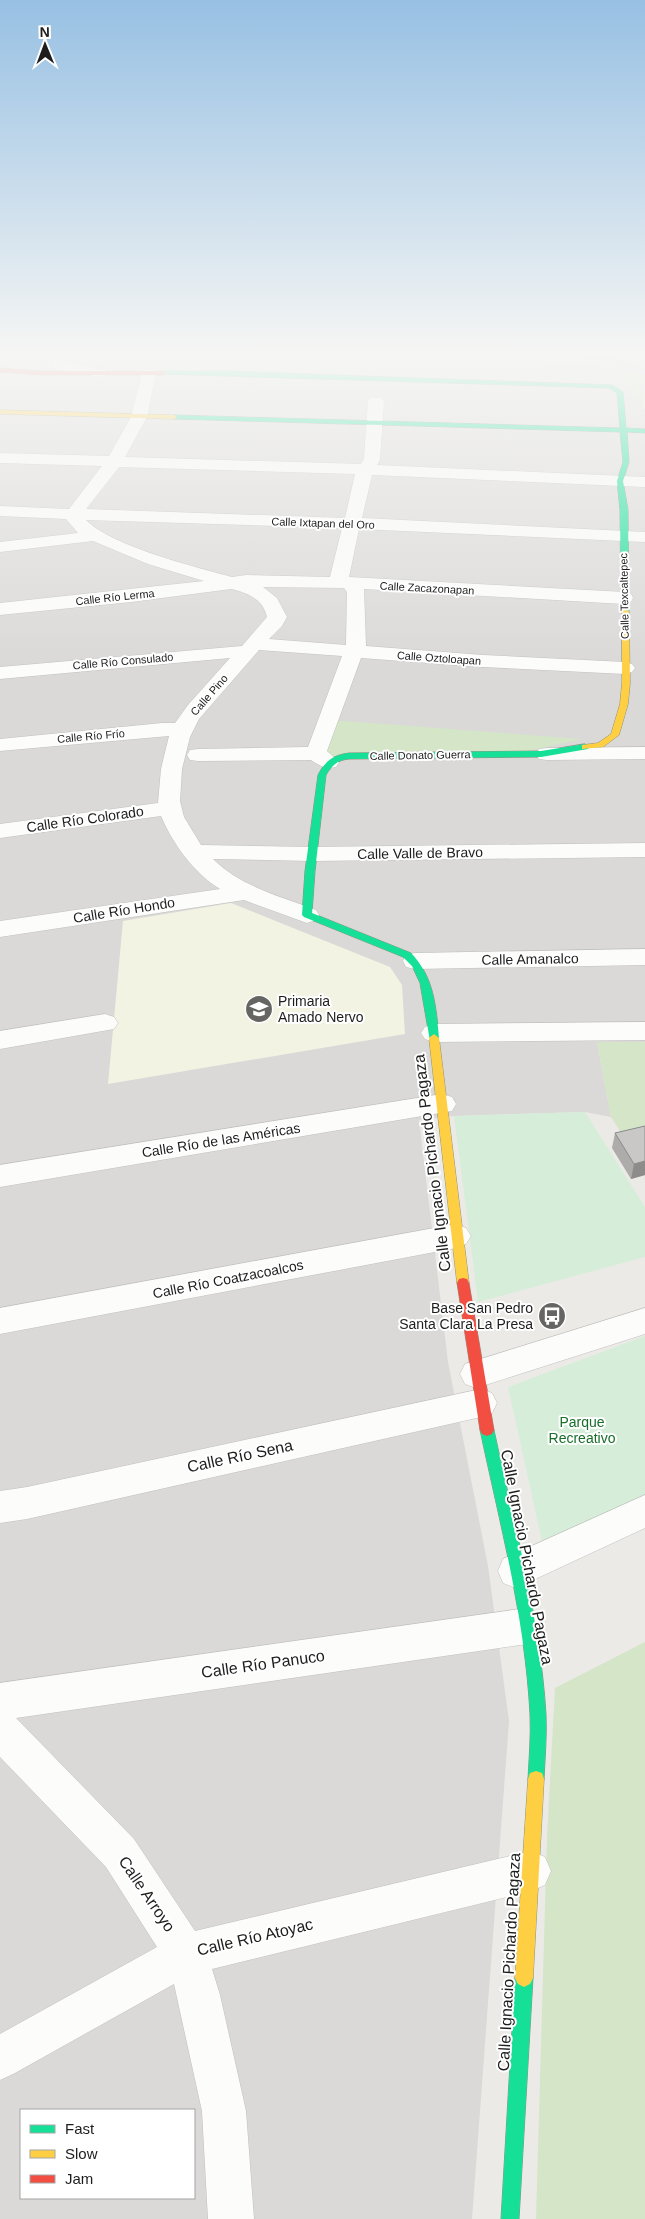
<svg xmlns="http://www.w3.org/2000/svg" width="645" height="2219" font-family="Arial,sans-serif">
	<rect width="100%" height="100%" fill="#ebeae6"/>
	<!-- residential -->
	<path fill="#dad9d7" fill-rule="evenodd" d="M0,355H381L412,359L619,373L645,410V1042H597L611,1117L585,1112L454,1116L419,1120L448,1362L488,1566L509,1721L472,2219H0ZM21,2110H194V2198H21Z"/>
	<!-- education -->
	<polygon fill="#f2f3e2" points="231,903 390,967 402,985 405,1034 108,1084 123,921"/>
	<!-- religious -->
	<polygon fill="#d9d9d7" points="642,677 645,677 645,737 633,736 636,702"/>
	<!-- grass -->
	<g fill="#d4e5c8">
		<polygon points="381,355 607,355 645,361 643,410 619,373 412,359"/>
		<polygon points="331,720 582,739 520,753 308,757"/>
		<polygon points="597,1042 645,1042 645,1170 611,1117"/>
		<polygon points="645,1642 645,2219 536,2219 547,1838 555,1688"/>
	</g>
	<!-- park -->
	<g fill="#d6eed9">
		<polygon points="585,1112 645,1207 645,1257 478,1302 454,1116"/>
		<polygon points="645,1336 645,1498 543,1546 508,1387"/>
	</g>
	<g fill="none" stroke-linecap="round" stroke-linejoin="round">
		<!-- stream -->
		<polyline stroke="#bdd1db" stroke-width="4.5" points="574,355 617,360 645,372"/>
		<!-- street casing -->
		<g stroke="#c1c0be" stroke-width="1">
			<g id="street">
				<polygon points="49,355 63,355 63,362 100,369 105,370 107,373 105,376 100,377 50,368 48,365"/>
				<path d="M149,369L154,370L156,373L147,417L125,457L361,464L364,459L368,401L371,398H381L384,401L380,459L377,465L645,477V487L372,475L362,518L645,532V542L359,529L349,577L624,592L631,594L633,598L631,602L624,604L364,589L366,646L483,655L625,662L632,664L635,668L632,672L625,674L483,667L361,658L327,751L339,762L336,767C325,769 320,766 311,760L198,761L190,760L187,755L190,750L198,749L308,747L342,656L259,650L199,719L190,737L182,769L180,801L184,817L201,845L312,847L645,843V857L312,861L213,859C241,887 280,896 316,910L319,915L316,920L307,923L244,900L0,937V921L220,889C194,873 173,844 161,816L0,838V824L158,803L161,769L169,736L0,751V739L162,723H175L188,705L230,658L0,679V667L242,646L267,617C263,599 248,593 231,589L131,602L0,615V603L204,581L148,564L93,541L0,552V542L78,533L66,519L0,516V506L69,509L102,466L0,463V453L109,456L131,417L142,373L144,370ZM119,467L355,474L345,518L86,509ZM86,520L342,528L330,577L246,575L232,577C195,567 111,546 86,520ZM263,587L344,588L347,592L346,645L269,639L282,626L287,617L277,598Z"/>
				<polygon points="645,747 645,759 547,760 539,759 536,754 539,749 547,748"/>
				<polygon points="645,949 645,965 415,969 406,967 403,961 406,955 415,953"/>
				<polygon points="105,1014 114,1017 118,1023 114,1029 0,1049 0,1031"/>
				<polygon points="645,1022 645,1040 434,1042 425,1039 421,1033 425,1027 434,1024"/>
				<polygon points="442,1094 452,1097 456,1104 452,1111 0,1187 0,1165"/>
				<polygon points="456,1224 466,1228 471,1236 466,1244 456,1248 0,1334 0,1308"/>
				<polygon points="645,1308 645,1334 476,1388 465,1384 460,1374 465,1364"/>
				<polygon points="481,1389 492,1393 497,1403 492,1413 481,1417 27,1519 0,1523 0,1491 27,1487"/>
				<polygon points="645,1495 645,1528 516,1588 503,1583 498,1571 503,1559"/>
				<polygon points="527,1608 540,1614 545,1626 540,1638 527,1644 16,1718 134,1839 195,1931 531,1851 545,1857 551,1871 545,1885 531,1891 212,1969 220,1995 246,2111 254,2219 208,2219 202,2111 174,1984 15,2073 0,2080 0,2034 157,1947 106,1867 0,1757 0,1683"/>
			</g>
		</g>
		<!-- fast casing -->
		<g stroke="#8f9280" stroke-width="1">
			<g id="fast">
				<polygon points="163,371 225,371 612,385 623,392 626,428 645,429 645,433 627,432 629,462 623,481 628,510 629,611 625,613 621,611 620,510 617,481 623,462 620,432 174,419 171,417 174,415 620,428 617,393 609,388 161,374 161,372"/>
				<path d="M585,744L589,747L588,749L541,757L349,759C338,760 332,765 326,775L315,871L312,913L411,953C434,977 436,1006 439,1038L434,1042L430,1041L420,983L412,966L403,957L304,917L302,915L305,871L318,775C325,761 333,755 349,753L541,751Z"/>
				<path d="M487,1424L492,1426L494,1430C514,1524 540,1618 546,1714C547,1736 545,1758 544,1779L542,1785L536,1787L530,1785L528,1779C529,1758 531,1736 530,1714C525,1618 500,1524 480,1430L482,1426Z"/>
				<polygon points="524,1969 530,1972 533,1978 519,2219 501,2219 515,1978 518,1972"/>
			</g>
		</g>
		<!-- slow casing -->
		<g stroke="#8f9280" stroke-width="1">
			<g id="slow">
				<polygon points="0,410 174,415 177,417 174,419 0,414"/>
				<polygon points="622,609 629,611 630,683 628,704 619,735 603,747 582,749 582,745 598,743 611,734 620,704 622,683"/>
				<polygon points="434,1034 439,1038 469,1283 467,1287 463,1288 459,1287 457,1283 429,1038"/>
				<polygon points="536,1771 542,1773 544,1779 533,1978 530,1984 524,1987 518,1984 515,1978 528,1779 530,1773"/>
			</g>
		</g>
		<!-- jam casing -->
		<g stroke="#8f9280" stroke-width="1">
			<g id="jam">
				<polygon points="0,368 41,371 163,371 166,373 163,375 41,375 0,372"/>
				<polygon points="463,1278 467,1279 469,1283 494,1430 492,1434 487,1436 482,1434 480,1430 457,1283 459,1279"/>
			</g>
		</g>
		<!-- street -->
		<use href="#street" fill="#fcfcfb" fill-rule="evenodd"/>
		<!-- fast -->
		<use href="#fast" fill="#16e098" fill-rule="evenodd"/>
		<!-- slow -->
		<use href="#slow" fill="#ffcf43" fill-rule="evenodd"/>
		<!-- jam -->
		<use href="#jam" fill="#f24e42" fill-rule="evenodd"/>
	</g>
	<!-- wall -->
	<polygon fill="#adacaa" points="645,1126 645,1175 631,1179 612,1148 615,1133"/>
	<!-- shaded-wall -->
	<polygon fill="#8d8c8b" points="645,1161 645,1175 631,1179 634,1164"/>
	<!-- building -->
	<polygon fill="#c9c8c6" stroke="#8d8c8b" points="645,1126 645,1161 634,1164 615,1133"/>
	<!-- sky -->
	<linearGradient id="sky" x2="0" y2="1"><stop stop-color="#97c0e3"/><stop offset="0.53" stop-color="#f6f6f4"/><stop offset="1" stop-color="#f6f6f4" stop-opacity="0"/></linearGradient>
	<rect width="645" height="666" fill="url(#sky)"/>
	<!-- icons -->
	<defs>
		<g id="school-disc" transform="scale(1.4375)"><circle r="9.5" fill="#656563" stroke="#fff"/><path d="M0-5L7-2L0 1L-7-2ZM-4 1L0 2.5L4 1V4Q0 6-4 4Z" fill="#fff"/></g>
		<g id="bus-disc" transform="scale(1.4375)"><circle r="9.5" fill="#656563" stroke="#fff"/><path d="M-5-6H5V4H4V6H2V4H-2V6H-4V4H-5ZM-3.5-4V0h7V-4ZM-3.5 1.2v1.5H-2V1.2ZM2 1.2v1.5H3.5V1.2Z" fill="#fff"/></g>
	</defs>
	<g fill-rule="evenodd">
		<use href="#school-disc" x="259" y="1009"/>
		<use href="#bus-disc" x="552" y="1316"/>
	</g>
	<g text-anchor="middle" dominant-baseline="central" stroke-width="4" stroke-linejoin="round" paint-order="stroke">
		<!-- far-street labels -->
		<g font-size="11" fill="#1d1d1d" stroke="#fff">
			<text transform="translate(323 523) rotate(2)">Calle Ixtapan del Oro</text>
			<text transform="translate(427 588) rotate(3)">Calle Zacazonapan</text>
			<text transform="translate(624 596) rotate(-91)">Calle Texcaltepec</text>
			<text transform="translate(115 597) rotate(-6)">Calle Río Lerma</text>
			<text transform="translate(439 658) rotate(4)">Calle Oztoloapan</text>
			<text transform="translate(123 661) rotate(-5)">Calle Río Consulado</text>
			<text transform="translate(209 695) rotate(-49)">Calle Pino</text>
			<text transform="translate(91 736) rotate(-5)">Calle Río Frío</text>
			<text transform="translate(420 755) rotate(-1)">Calle Donato Guerra</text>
		</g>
		<!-- street labels -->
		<g font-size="14" fill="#1d1d1d" stroke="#fff">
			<text transform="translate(85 819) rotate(-8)">Calle Río Colorado</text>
			<text transform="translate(420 853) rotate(-1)">Calle Valle de Bravo</text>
			<text transform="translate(124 910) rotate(-9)">Calle Río Hondo</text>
			<text transform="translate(530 959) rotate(-1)">Calle Amanalco</text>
			<text transform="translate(221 1140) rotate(-9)">Calle Río de las Américas</text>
			<text transform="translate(228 1279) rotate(-11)">Calle Río Coatzacoalcos</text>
		</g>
		<!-- poi labels -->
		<g font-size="14" fill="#1d1d1d" stroke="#fff" text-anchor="start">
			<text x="278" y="1001">Primaria<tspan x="278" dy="16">Amado Nervo</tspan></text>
			<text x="533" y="1308" text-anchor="end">Base San Pedro<tspan x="533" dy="16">Santa Clara La Presa</tspan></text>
		</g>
		<!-- park labels -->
		<g font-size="14" fill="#186e2a" stroke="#fff">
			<text x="582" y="1422">Parque<tspan x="582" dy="16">Recreativo</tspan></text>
		</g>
		<!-- near-street labels -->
		<g font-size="16" fill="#1d1d1d" stroke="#fff">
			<text transform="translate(432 1163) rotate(-97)">Calle Ignacio Pichardo Pagaza</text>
			<text transform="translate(240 1456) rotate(-12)">Calle Río Sena</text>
			<text transform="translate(527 1557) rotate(79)">Calle Ignacio Pichardo Pagaza</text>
			<text transform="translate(263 1664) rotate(-8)">Calle Río Panuco</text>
			<text transform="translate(147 1894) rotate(56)">Calle Arroyo</text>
			<text transform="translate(255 1937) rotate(-13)">Calle Río Atoyac</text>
			<text transform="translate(509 1962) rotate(-87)">Calle Ignacio Pichardo Pagaza</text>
		</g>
	</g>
	<!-- legend -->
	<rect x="20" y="2109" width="175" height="90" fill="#ffffff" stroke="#a5a5a5"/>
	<rect x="30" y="2125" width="25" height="8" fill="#16e098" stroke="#a5a5a5"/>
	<text x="65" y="2134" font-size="15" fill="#1d1d1d">Fast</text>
	<rect x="30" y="2150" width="25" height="8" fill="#ffcf43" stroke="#a5a5a5"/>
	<text x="65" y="2159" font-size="15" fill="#1d1d1d">Slow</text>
	<rect x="30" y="2175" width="25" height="8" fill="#f24e42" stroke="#a5a5a5"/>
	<text x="65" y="2184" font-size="15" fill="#1d1d1d">Jam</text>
	<!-- north arrow -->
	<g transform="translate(45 45) rotate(359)" stroke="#ffffff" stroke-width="4" paint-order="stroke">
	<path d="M0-4L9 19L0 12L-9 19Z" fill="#1d1d1d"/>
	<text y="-8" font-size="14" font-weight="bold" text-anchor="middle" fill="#1d1d1d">N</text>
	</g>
</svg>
